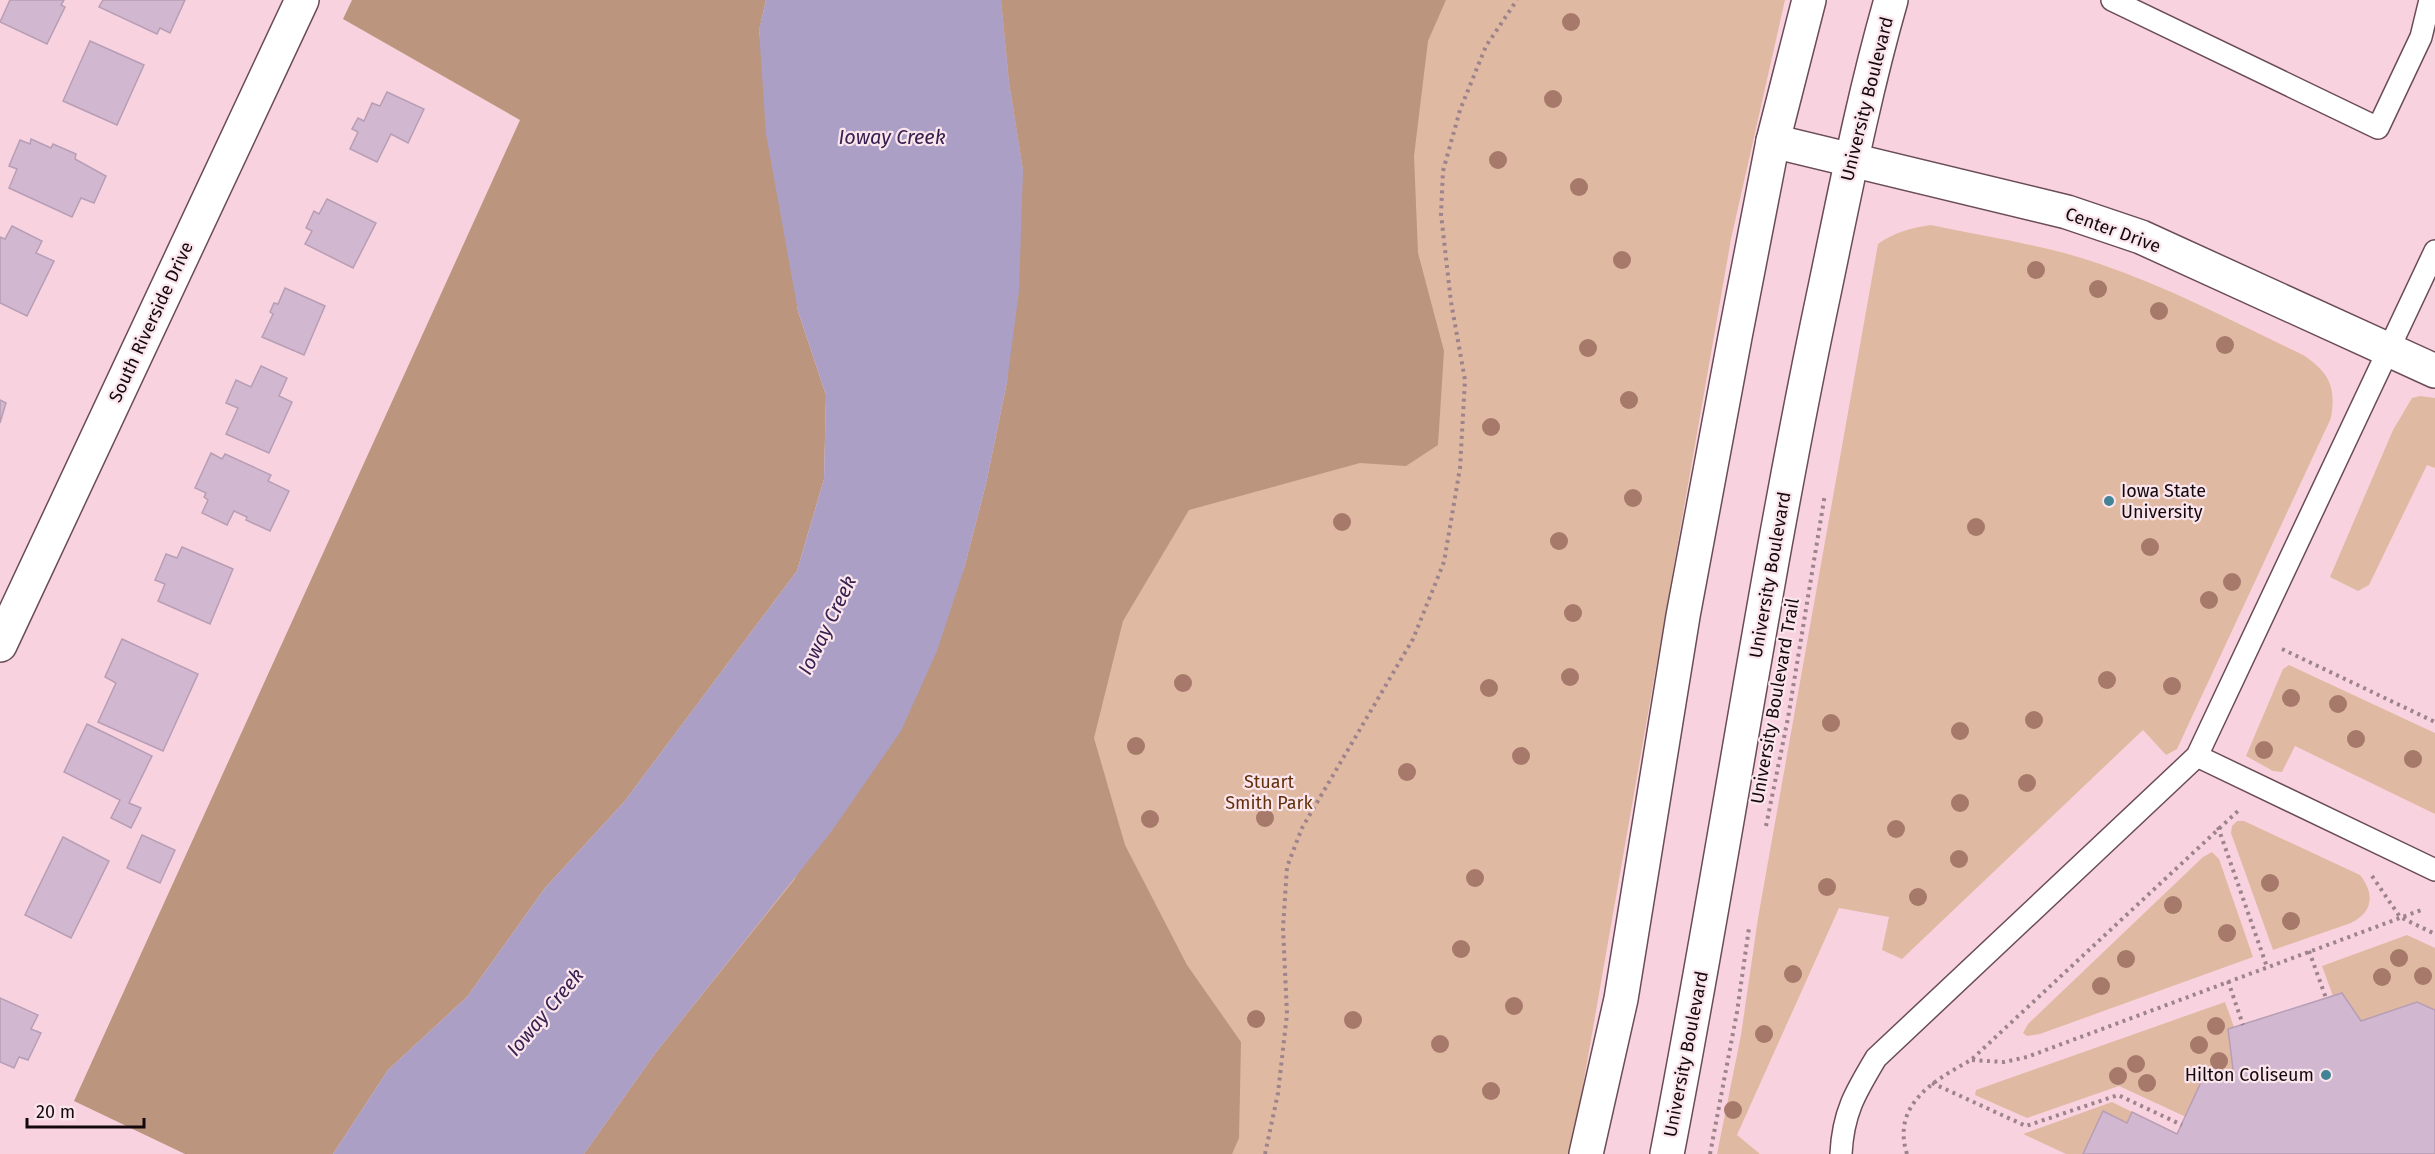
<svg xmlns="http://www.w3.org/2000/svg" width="2435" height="1154" font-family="'Fira Sans',sans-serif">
	<rect width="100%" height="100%" fill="#f8d3df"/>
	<!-- green -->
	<g fill="#e0b9a3">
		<polygon points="1001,0 1785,0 1731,239 1571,1154 584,1154 654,1055 964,569 986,484 1007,382"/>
		<path d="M1931,225C1987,237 2046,245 2100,264C2171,288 2238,324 2305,356C2330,374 2336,387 2331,418L2177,749L2166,755L2143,730L1902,959L1882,950L1889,917L1839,908L1737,1135L1760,1154H1717L1741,1035L1758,918L1878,244C1895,232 1910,228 1931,225Z"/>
		<polygon points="2420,396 2435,398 2435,468 2427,465 2369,585 2358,591 2330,577 2393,430 2412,398"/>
		<polygon points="2289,665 2435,733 2435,814 2295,746 2282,772 2273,771 2246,756 2283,669"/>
		<path d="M2237,821H2244L2360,875C2375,894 2373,912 2351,923L2273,950L2231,833L2232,826Z"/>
		<polygon points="2212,852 2219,859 2253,957 2040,1034 2027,1036 2023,1033 2028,1024 2203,857"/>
		<polygon points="2407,935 2435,948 2435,1010 2417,1002 2361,1021 2342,993 2333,996 2322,966"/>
		<polygon points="2225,1002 2234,1027 2233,1069 2186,1117 2119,1086 2027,1118 1975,1095 1976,1090"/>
		<polygon points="2112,1102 2132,1112 2127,1123 2103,1111 2083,1154 2066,1154 2023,1134"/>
	</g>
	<!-- forest -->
	<g fill="#bb957e">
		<polygon points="352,0 766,0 759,31 798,311 826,395 824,479 797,571 624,802 545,888 467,997 388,1070 333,1154 185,1154 74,1101 520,120 343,19"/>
		<polygon points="1001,0 1446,0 1428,41 1414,156 1418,253 1444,351 1438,445 1406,466 1360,463 1189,510 1123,621 1094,738 1125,845 1187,965 1241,1042 1239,1138 1232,1154 584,1154 654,1055 794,880 964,569 986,484 1007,382 1023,170 1009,82"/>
	</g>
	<!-- water -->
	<polygon fill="#ac9fc5" points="766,0 1001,0 1009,82 1023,170 1019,291 1007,382 986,484 964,569 937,651 901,731 831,832 654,1055 584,1154 333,1154 388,1070 467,997 545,888 624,802 797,571 824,479 826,395 798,311 766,134 759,30"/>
	<!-- building -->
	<g fill="#d1b7cf" stroke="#b79eb5" stroke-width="1.5">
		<polygon points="10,0 64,0 61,5 65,7 47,44 0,22"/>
		<polygon points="103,0 185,0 170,33 160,28 157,34 99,7"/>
		<polygon points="90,41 144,65 117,125 63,101"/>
		<polygon points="387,92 424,109 408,143 391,134 377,162 350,149 358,132 352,129 358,118 364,121 372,103 380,106"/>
		<polygon points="31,139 51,148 53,144 76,154 75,159 106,176 94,203 81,198 72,217 9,188 17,169 9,166 20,140 30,144"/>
		<polygon points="327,199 376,223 353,268 305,244 312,231 306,228 314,211 319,214"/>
		<polygon points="12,226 42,241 36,253 54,261 27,316 0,303 0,237 5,239"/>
		<polygon points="285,288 325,306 304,355 262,337 273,314 270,312 274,303 278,304"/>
		<polygon points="261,366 287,378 279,396 292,402 269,453 226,434 238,408 226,403 236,380 251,387"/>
		<polygon points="0,400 6,403 0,423"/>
		<polygon points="211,453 222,459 225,454 271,475 268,481 289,491 270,531 246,520 247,517 234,511 227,525 202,513 208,500 204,497 206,493 195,488"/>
		<polygon points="182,547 233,569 210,624 158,601 165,584 155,580 166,554 177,558"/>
		<polygon points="122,639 198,674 163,751 98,722 116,683 105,677"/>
		<polygon points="87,724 152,756 129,803 141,808 131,828 111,818 120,800 64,772"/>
		<polygon points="142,835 175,850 160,883 127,868"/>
		<polygon points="63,837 109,861 71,938 25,915"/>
		<polygon points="2342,993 2361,1021 2417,1002 2435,1010 2435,1154 2083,1154 2103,1111 2127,1123 2132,1112 2177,1134 2202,1080 2233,1069 2228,1029"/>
		<polygon points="0,998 38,1015 31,1029 41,1033 28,1060 19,1057 14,1068 0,1062"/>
	</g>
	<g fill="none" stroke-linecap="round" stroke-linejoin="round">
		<!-- service casing -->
		<g stroke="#6a4c57" stroke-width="24">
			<g id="service">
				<polyline points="2112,0 2378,128 2421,37 2430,0"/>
				<polyline points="2197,756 2435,870"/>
				<path d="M1841,1154C1843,1113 1855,1093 1876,1058L2197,756L2435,251"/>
			</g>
		</g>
		<!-- minor casing -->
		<g stroke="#6a4c57" stroke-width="36">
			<g id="minor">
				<polyline points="1773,141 2067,212 2141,237 2435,371"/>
				<polyline points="0,645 302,0"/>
			</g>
		</g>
		<!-- secondary casing -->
		<g stroke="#6a4c57" stroke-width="36">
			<g id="secondary">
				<polyline points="1586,1154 1621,999 1683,616 1735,337 1773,141 1809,0"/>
				<path d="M1667,1154C1723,866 1764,575 1825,288C1845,192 1864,94 1891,0"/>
			</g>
		</g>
		<!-- path -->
		<g stroke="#9d838b" stroke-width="4" stroke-dasharray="3 4.5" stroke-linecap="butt">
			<polyline points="2282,649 2435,722"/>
			<polyline points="1766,826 1788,718 1825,494"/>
			<polyline points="2218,827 2267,967"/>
			<polyline points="2372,876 2400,917 2435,934"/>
			<polyline points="2309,951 2326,998"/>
			<polyline points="2228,981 2243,1025"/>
			<polyline points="1972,1060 2004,1062 2027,1057 2424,909"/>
			<polyline points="1932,1083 2026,1126 2118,1095 2182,1125"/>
			<polyline points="1265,1154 1278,1093 1287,1014 1283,928 1287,867 1302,828 1413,639 1444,562 1460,468 1465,380 1451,302 1441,214 1443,171 1460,110 1486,46 1517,0"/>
			<polyline points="1710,1154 1737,1012 1749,928"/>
			<path d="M1907,1154C1891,1104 1935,1080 1971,1060L2239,810"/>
		</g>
		<!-- service -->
		<use href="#service" stroke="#fff" stroke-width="21"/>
		<!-- minor -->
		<use href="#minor" stroke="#fff" stroke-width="33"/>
		<!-- secondary -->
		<use href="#secondary" stroke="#fff" stroke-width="33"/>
	</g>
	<!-- trees -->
	<g fill="#a6796a">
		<circle cx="1571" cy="22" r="9"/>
		<circle cx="1553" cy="99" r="9"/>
		<circle cx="1498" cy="160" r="9"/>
		<circle cx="1579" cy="187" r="9"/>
		<circle cx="1622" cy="260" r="9"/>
		<circle cx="2036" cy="270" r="9"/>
		<circle cx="2098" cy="289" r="9"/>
		<circle cx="2159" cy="311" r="9"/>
		<circle cx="2225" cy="345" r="9"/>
		<circle cx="1588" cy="348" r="9"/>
		<circle cx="1629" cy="400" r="9"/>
		<circle cx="1491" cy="427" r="9"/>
		<circle cx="1633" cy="498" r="9"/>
		<circle cx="1342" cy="522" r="9"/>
		<circle cx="1976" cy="527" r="9"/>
		<circle cx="1559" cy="541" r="9"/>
		<circle cx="2150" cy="547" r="9"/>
		<circle cx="2232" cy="582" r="9"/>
		<circle cx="2209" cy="600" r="9"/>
		<circle cx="1573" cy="613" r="9"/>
		<circle cx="1570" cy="677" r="9"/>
		<circle cx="2107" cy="680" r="9"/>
		<circle cx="1183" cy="683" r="9"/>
		<circle cx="2172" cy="686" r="9"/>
		<circle cx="1489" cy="688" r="9"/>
		<circle cx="2291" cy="698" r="9"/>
		<circle cx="2338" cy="704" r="9"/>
		<circle cx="2034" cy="720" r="9"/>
		<circle cx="1831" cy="723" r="9"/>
		<circle cx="1960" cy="731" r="9"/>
		<circle cx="2356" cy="739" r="9"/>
		<circle cx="1136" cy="746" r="9"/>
		<circle cx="2264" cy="750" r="9"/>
		<circle cx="1521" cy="756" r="9"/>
		<circle cx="2413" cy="759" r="9"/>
		<circle cx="1407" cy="772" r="9"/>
		<circle cx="2027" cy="783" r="9"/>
		<circle cx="1960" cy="803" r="9"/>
		<circle cx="1265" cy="818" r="9"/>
		<circle cx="1150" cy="819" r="9"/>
		<circle cx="1896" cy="829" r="9"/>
		<circle cx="1959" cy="859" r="9"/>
		<circle cx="1475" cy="878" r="9"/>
		<circle cx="2270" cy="883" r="9"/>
		<circle cx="1827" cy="887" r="9"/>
		<circle cx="1918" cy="897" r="9"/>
		<circle cx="2173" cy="905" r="9"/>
		<circle cx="2291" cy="921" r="9"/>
		<circle cx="2227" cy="933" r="9"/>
		<circle cx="1461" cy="949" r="9"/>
		<circle cx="2399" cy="958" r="9"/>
		<circle cx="2126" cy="959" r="9"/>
		<circle cx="1793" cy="974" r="9"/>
		<circle cx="2423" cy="976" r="9"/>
		<circle cx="2382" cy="977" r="9"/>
		<circle cx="2101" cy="986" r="9"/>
		<circle cx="1514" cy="1006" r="9"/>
		<circle cx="1256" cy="1019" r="9"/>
		<circle cx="1353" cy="1020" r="9"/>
		<circle cx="2216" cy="1026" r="9"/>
		<circle cx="1764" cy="1034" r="9"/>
		<circle cx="1440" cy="1044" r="9"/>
		<circle cx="2199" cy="1045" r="9"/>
		<circle cx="2219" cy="1061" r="9"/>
		<circle cx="2136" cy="1064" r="9"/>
		<circle cx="2118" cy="1076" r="9"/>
		<circle cx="2147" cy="1083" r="9"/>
		<circle cx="1491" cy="1091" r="9"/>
		<circle cx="1733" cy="1110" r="9"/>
	</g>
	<!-- markers -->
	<g fill="#428496" stroke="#fbe5ec" stroke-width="2">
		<circle cx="2109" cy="501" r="6"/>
		<circle cx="2326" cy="1075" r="6"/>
	</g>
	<g text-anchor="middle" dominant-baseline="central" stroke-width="4.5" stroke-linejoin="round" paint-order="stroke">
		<!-- street labels -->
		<g font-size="18" fill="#13080c" stroke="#fbe5ec">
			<text transform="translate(1867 99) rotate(-76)">University Boulevard</text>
			<text transform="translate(2113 230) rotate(20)">Center Drive</text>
			<text transform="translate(151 322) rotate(-65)">South Riverside Drive</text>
			<text transform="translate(1770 575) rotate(-80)">University Boulevard</text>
			<text transform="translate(1775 701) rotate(-80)">University Boulevard Trail</text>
			<text transform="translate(1686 1054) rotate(-79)">University Boulevard</text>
		</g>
		<!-- poi labels -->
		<g font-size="18" fill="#13080c" stroke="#fbe5ec" text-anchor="start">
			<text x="2121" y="491">Iowa State<tspan x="2121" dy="21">University</tspan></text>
			<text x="2314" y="1075" text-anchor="end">Hilton Coliseum</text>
		</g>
		<!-- park labels -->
		<g font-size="18" fill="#62300b" stroke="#fbe5ec">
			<text x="1269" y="782">Stuart<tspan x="1269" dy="21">Smith Park</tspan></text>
		</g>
		<!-- water labels -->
		<g font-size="20" font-style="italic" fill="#352050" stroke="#fbe5ec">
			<text x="892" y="137">Ioway Creek</text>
			<text transform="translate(827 625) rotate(-64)">Ioway Creek</text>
			<text transform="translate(545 1012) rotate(-50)">Ioway Creek</text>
		</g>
	</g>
	<!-- scale -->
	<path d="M27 1118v9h117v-9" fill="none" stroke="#13080c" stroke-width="3"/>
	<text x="36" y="1118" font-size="18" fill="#13080c" stroke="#fbe5ec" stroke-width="4.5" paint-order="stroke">20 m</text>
</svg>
